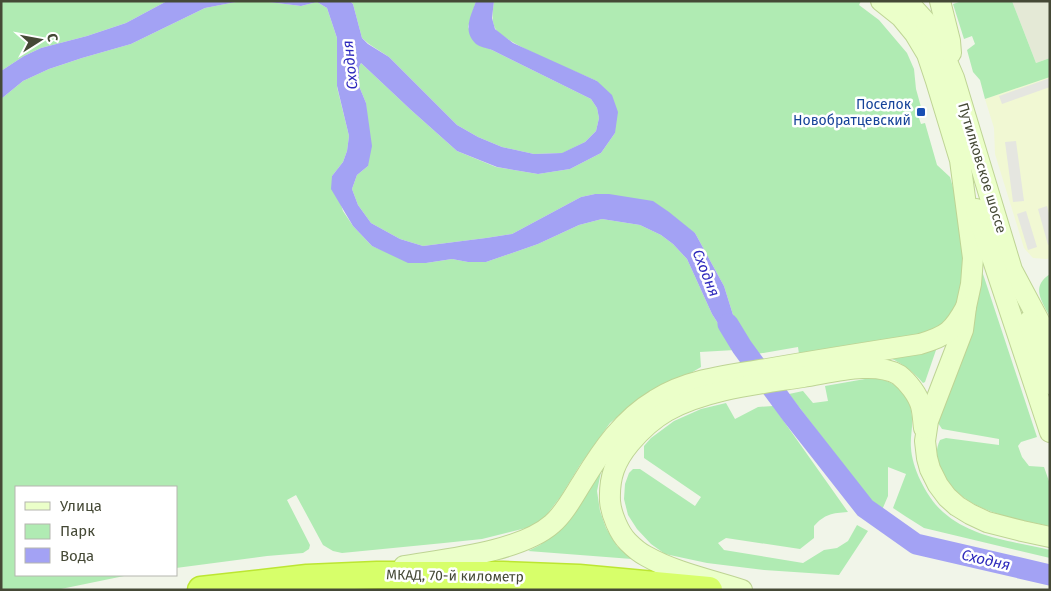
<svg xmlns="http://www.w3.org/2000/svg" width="1051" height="591" font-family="'Fira Sans',sans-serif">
	<rect width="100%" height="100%" fill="#f1f5e9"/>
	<!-- residential -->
	<polygon fill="#e4e9d6" points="1012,1 1050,1 1050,58 1036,63"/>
	<!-- commercial -->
	<polygon fill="#f1f8d3" points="1050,77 1050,258 1047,259 1033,258 1024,248 995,154 994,128 985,99"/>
	<!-- green -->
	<g fill="#b0ebb3">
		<polygon points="1,1 167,1 126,23 87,36 41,48 24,56 1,71"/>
		<polygon points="241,1 261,1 301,6 317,2 327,8 337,38 337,87 349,136 347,151 343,162 332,176 343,211 353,226 372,246 384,251 426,263 452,259 468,262 486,262 538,244 579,225 602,219 640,225 661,235 673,244 687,259 712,314 735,350 700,352 701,367 679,380 653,391 631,405 610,423 580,465 561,496 545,517 530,527 482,539 444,543 342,553 333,551 323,545 296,495 287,500 310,545 309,549 303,553 267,556 176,568 176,487 16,487 16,575 129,575 56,590 1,590 1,99 23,81 49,69 82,58 131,44 205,8"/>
		<polygon points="350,1 476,1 468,27 477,44 492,50 591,99 597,108 599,118 596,131 585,142 563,153 534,154 502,147 478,137 457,125 389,57 369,44 362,38 353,4"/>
		<path d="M494,1H861L859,5L879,20L907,53L914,69L916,89L921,107L916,109L921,124L925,123L937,165L950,177L960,212L965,251L961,290L954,312L936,333L799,354L798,347L757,354L734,318L724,286L695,233L595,194L581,197L512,234L486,238L423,246L400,239L371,223L358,205L352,189L357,175L368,166L366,103L359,86V67L361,63L411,110L457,151L496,167L538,174L570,169L601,153L615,133L597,81C579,73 501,42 495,28C491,20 493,10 494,1Z"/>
		<polygon points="962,1 1012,1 1036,63 1050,58 1050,77 985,99 980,80 973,72 967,50 975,44 972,36 964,39 953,4"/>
		<path d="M982,271L1037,437L1021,442L1018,446L1022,457L1029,466L1044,467L1050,484V526C1011,518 959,511 941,469C936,459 935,451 940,440L946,438L999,445V439L942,429L938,423L937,417L978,301Z"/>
		<path d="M1050,274V317C1045,307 1035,293 1041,283C1043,279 1047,276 1050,274Z"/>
		<path d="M934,350H936L925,382L923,383C913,371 903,364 890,358L923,353Z"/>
		<path d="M865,379C871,379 879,378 884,380C901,386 911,399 912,417C913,427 910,438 911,448C912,468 927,498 943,512C972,538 1013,541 1050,550V558L924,528L905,516L893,508L906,474L888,467V496L882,510L868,497L789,394L803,391L813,403L828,401L825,386Z"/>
		<path d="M726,403L735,419L758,407L773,406L848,512C832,513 825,514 814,526V538L800,549L726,538L718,543L724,550L803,563L824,550L837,548L848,541L857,525L868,531L839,575L764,570L707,563L665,554L651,544L637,529L628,515L624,499L625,484L629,473L633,469H640L695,506L701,497L644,458V446L651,438L674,421L701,409Z"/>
		<polygon points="599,472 601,472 597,491 600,511 606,528 617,546 632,559 528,551 540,545 554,534"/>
	</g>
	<!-- parking -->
	<g fill="#e5e6e0">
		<polygon points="1050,78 1050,87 1002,104 999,96"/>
		<polygon points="1016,141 1024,201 1013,202 1005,142"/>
		<polygon points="1047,206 1050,217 1050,244 1048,245 1038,209"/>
		<polygon points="1026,211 1037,247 1028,250 1017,214"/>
	</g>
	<!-- water -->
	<g fill="#a3a2f4">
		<polygon points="167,1 241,1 205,8 131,44 82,58 49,69 23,81 1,99 1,71 24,56 41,48 87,36 126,23"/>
		<path d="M261,1H350L353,4L362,38L368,44L389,57L457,125L478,137L502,147L534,154L562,153L585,142L596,131L599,118L597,108L591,99L492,50C487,48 480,47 476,44C462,31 471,16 476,1H494L492,18L495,29L513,43L597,81L612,95L618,112L615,133L601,153L570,169L538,174L497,167L457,151L411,110L361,63L359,67V86L366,103L372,146L368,166L357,175L352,189L358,205L371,223L400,239L423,246L486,238L512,234L581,197L595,194H609L653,201L669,212L695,233L724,286L734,318L750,344L735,350L712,314L687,259L673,244L661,235L640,225L602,219L579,225L538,244L486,262H468L452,259L426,263H408L372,246L353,226L331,189L332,176L343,162L347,151L349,136L337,86V38L327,8L317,2L301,6Z"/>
	</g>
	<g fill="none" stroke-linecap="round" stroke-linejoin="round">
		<!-- river -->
		<polyline stroke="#a3a2f4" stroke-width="21" points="728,324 742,347 792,415 865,508 916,544 1050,575"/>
		<!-- secondary casing -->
		<g stroke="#bed494" stroke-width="22">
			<g id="secondary">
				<polyline points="881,1 901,17 915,34 927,54 936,81 960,160 973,258 971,284 966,307 963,330 928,421 925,441 927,458 930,469 938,485 947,497 957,506 970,514 987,522 1022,531 1050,537"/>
				<polyline points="907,1 927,23 939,43 954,78 1012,270 1043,328 1050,339"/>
				<polyline points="940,1 950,41 951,53"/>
				<polyline points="976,209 1050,432"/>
				<polyline points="1029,321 1050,384"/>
				<path d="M404,566C446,559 520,552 552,524C565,513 574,495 583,481C602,450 623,419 655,400C688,379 729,375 767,369C818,360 869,352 920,344C947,336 953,331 966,307"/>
				<path d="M742,590C711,580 674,572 646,556C640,553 633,547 628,542C619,533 611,514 610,501C609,477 615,461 630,443C641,430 653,419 667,411C707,389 759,384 803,377C830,373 875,360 899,375C908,382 918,395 921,406C923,413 923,421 924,428"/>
			</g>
		</g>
		<!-- highway casing -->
		<g stroke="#bce632" stroke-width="29">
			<polyline id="highway" points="201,590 307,578 377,575 503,575 579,578 709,590"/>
		</g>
		<!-- secondary -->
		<use href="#secondary" stroke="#ebffc9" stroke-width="20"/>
		<!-- highway -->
		<use href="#highway" stroke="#d7ff6a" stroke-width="26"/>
	</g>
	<!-- markers -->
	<rect fill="#1a4fb4" stroke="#fff" stroke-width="2" x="916" y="107" width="10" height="10" rx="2.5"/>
	<g text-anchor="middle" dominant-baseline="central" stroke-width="5" stroke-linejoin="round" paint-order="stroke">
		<!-- transit labels -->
		<g font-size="14" fill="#164399" stroke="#fff" text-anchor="end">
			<text x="911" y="104">Поселок<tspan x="911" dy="16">Новобратцевский</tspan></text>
		</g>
		<!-- street labels -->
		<g font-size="14" fill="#454936" stroke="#fff">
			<text transform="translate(982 168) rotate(73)">Путилковское шоссе</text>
			<text transform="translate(455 576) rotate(1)">МКАД, 70-й километр</text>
		</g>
		<!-- water labels -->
		<g font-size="15" font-style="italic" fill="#2d29bc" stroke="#fff">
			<text transform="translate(350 65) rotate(-96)">Сходня</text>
			<text transform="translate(706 273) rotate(68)">Сходня</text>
			<text transform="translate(986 560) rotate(13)">Сходня</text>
		</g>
	</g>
	<!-- border -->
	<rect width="1051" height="591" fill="none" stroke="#454936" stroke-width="5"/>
	<!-- legend -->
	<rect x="15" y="486" width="162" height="90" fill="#ffffff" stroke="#b5b6af"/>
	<rect x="25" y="502" width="25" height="8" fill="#ebffc9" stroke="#b5b6af"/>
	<text x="60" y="511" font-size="15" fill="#454936">Улица</text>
	<rect x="25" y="524" width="25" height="15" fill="#b0ebb3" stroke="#b5b6af"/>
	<text x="60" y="536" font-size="15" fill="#454936">Парк</text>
	<rect x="25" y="548" width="25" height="15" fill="#a3a2f4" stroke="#b5b6af"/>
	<text x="60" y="561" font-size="15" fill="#454936">Вода</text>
	<!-- north arrow -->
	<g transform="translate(40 40) rotate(79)" stroke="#ffffff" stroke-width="4" paint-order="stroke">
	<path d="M0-4L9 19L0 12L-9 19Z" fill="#454936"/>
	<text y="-8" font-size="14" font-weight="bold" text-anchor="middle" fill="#454936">С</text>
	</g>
</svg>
